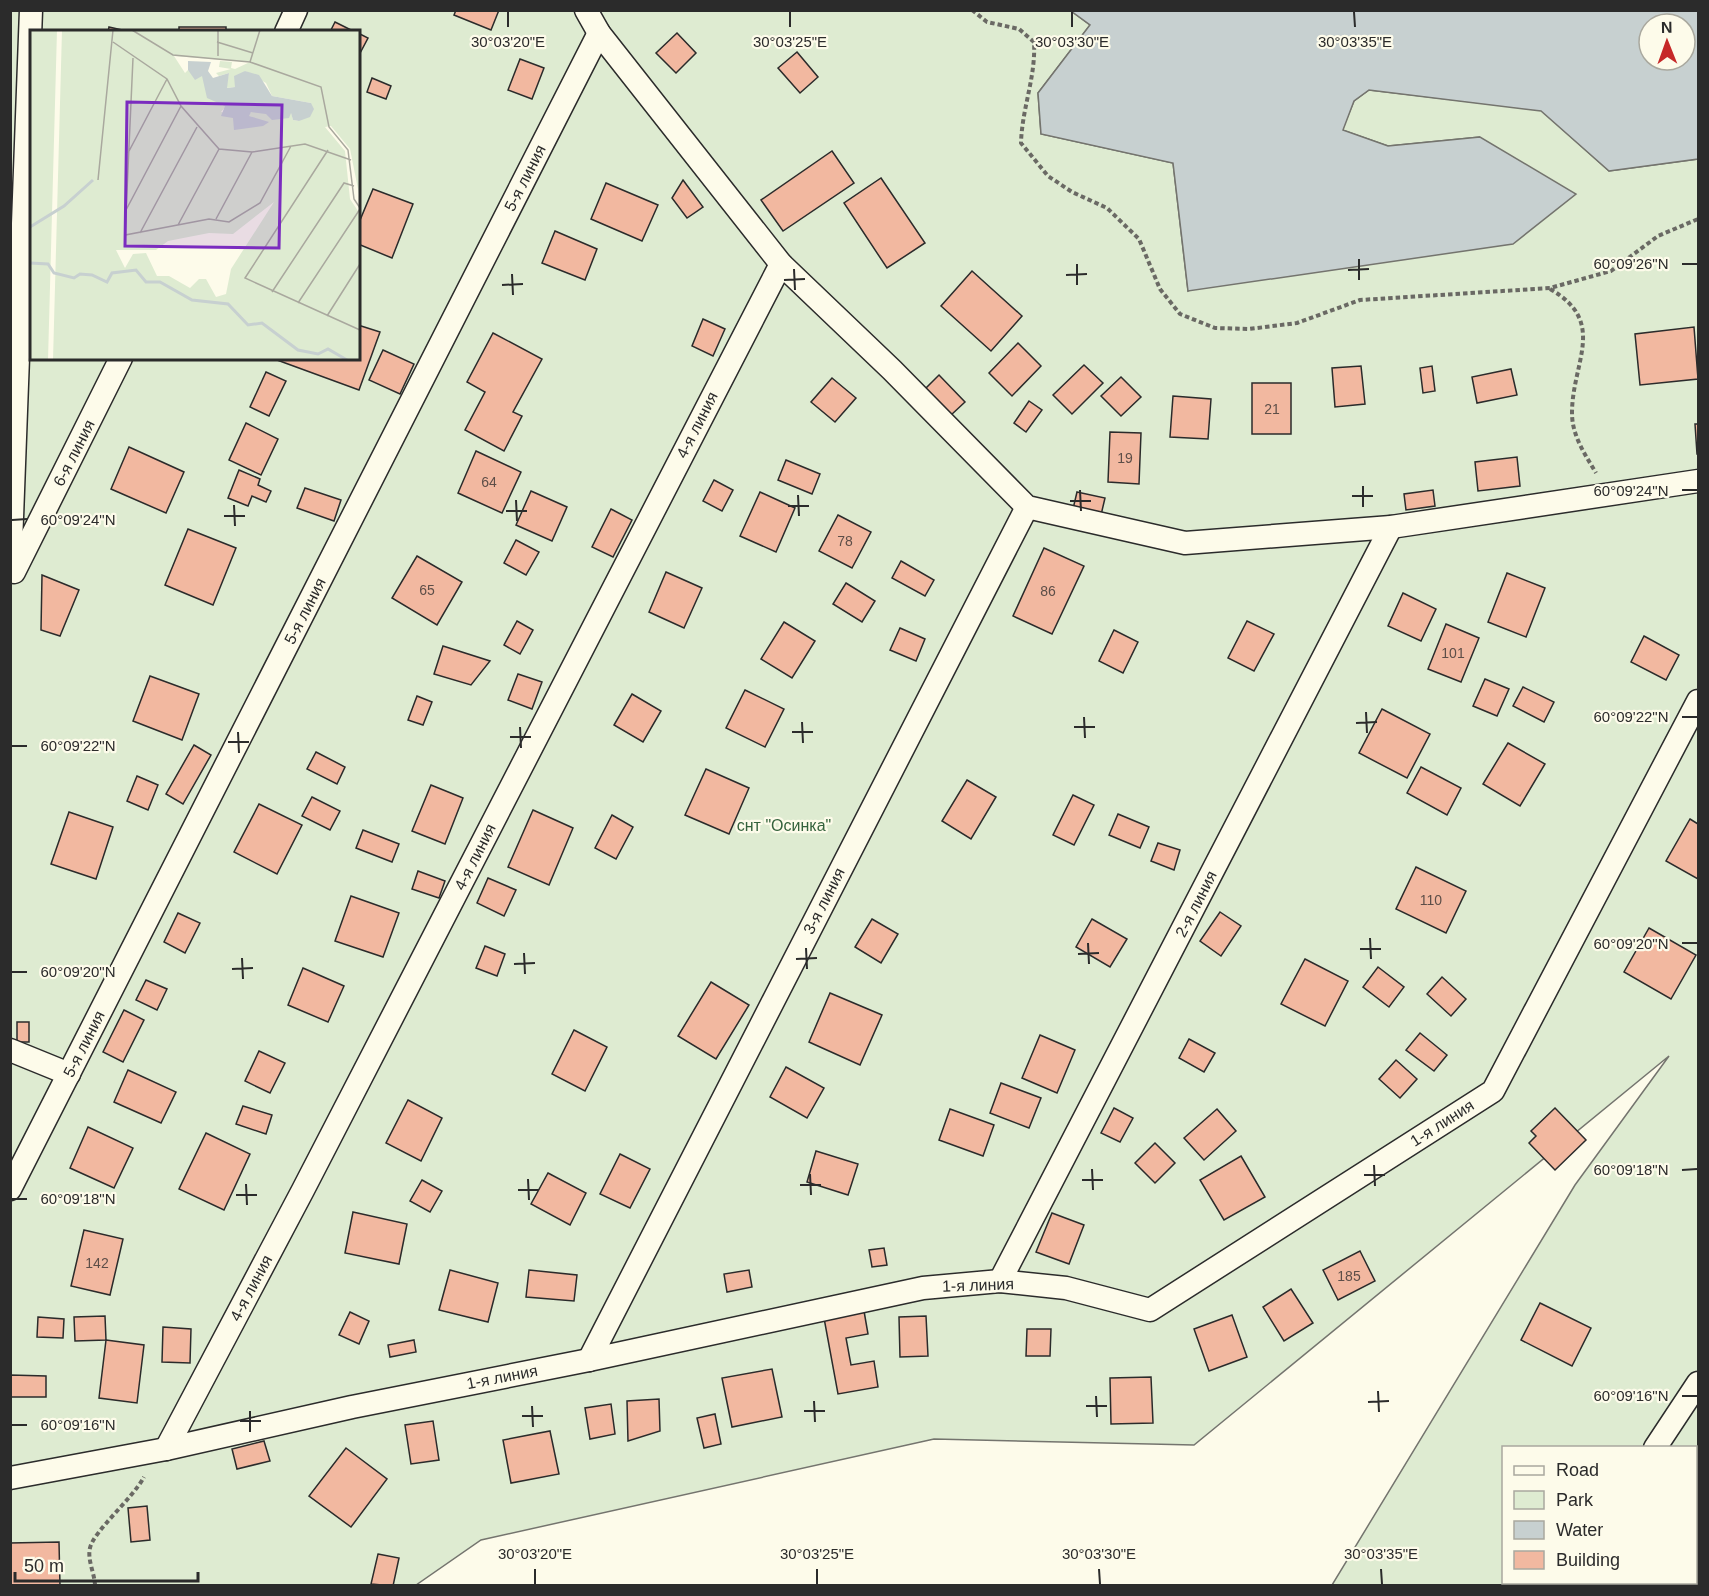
<svg xmlns="http://www.w3.org/2000/svg" width="1709" height="1596" font-family="Helvetica,sans-serif">
	<rect width="100%" height="100%" fill="#fdfbea"/>
	<!-- green -->
	<path fill="#deebd1" stroke="#74746e" stroke-width="1.5" fill-rule="evenodd" d="M11,11H1071L1090,25L1038,93L1041,134L1173,163L1188,291L1480,137L1388,146L1342,130L1354,101L1369,90L1541,110L1609,171L1698,159V1585H1332L1575,1185L1669,1056L1194,1445L934,1439L481,1540L416,1585L11,1586ZM32,32H358V358H32ZM1504,1448H1696V1582H1504Z"/>
	<!-- water -->
	<path fill="#c7d0d0" stroke="#74746e" stroke-width="1.5" fill-rule="evenodd" d="M1071,11H1698V159L1609,171L1541,111L1369,90L1354,101L1343,130L1388,146L1480,137L1576,194L1513,244L1188,291L1173,163L1041,134L1038,93L1090,25ZM1649,24H1685V60H1649Z"/>
	<!-- building -->
	<g fill="#f2b8a0" stroke="#2b2b2b" stroke-width="1.5">
		<polygon points="456,10 499,10 491,30 454,15"/>
		<polygon points="335,22 355,32 330,32"/>
		<polygon points="109,27 131,32 108,32"/>
		<rect x="179" y="27" width="47" height="5"/>
		<polygon points="358,33 368,38 358,57"/>
		<polygon points="677,33 696,53 676,73 656,53"/>
		<polygon points="797,52 818,77 800,93 778,68"/>
		<polygon points="520,59 544,68 532,99 508,90"/>
		<polygon points="372,78 391,86 386,99 367,92"/>
		<polygon points="832,151 854,183 783,231 761,200"/>
		<polygon points="881,178 925,243 887,268 844,203"/>
		<polygon points="683,180 703,207 687,218 672,198"/>
		<polygon points="606,183 658,205 642,241 591,219"/>
		<polygon points="373,189 413,204 392,258 358,244 358,225"/>
		<polygon points="555,231 597,249 585,280 542,263"/>
		<polygon points="972,271 1022,316 991,351 941,306"/>
		<polygon points="703,319 725,329 713,356 692,346"/>
		<polygon points="358,325 380,332 359,390 277,360 358,358"/>
		<polygon points="1694,327 1698,379 1640,385 1635,334"/>
		<polygon points="493,333 542,359 513,412 522,416 504,451 465,430 485,392 467,382"/>
		<polygon points="1018,343 1041,366 1012,396 989,373"/>
		<polygon points="383,350 414,364 400,394 369,380"/>
		<polygon points="1084,365 1103,383 1072,414 1053,395"/>
		<polygon points="1361,366 1365,404 1335,407 1332,368"/>
		<polygon points="1432,366 1435,391 1423,393 1420,368"/>
		<polygon points="1511,369 1517,395 1477,403 1472,377"/>
		<polygon points="266,372 286,381 269,416 250,407"/>
		<polygon points="939,375 965,402 951,415 925,389"/>
		<polygon points="1121,377 1141,397 1121,416 1101,396"/>
		<polygon points="832,378 856,398 835,422 811,402"/>
		<rect x="1252" y="383" width="39" height="51"/>
		<polygon points="1173,396 1211,399 1208,439 1170,437"/>
		<polygon points="1029,401 1042,410 1026,432 1014,423"/>
		<polygon points="246,423 278,439 261,475 229,460"/>
		<polygon points="1695,424 1698,424 1698,454 1697,454"/>
		<polygon points="1110,432 1141,433 1139,484 1108,482"/>
		<polygon points="129,447 184,472 166,513 111,489"/>
		<polygon points="476,451 521,472 502,513 458,493"/>
		<polygon points="1517,457 1520,486 1478,491 1475,462"/>
		<polygon points="786,460 820,474 812,494 778,480"/>
		<polygon points="239,470 260,479 258,485 271,491 266,502 252,496 248,506 228,498"/>
		<polygon points="714,480 733,490 722,511 703,501"/>
		<polygon points="305,488 341,500 334,521 297,508"/>
		<polygon points="1433,490 1435,506 1406,510 1404,494"/>
		<polygon points="531,491 567,507 552,541 516,525"/>
		<polygon points="760,492 795,508 776,552 740,536"/>
		<polygon points="1077,492 1105,498 1101,515 1073,509"/>
		<polygon points="611,509 632,520 613,557 592,547"/>
		<polygon points="838,515 871,532 852,568 819,551"/>
		<polygon points="188,529 236,548 213,605 165,585"/>
		<polygon points="516,540 539,552 526,575 504,563"/>
		<polygon points="1044,548 1084,566 1052,634 1013,616"/>
		<polygon points="417,556 462,582 437,625 392,598"/>
		<polygon points="901,561 934,580 925,596 892,578"/>
		<polygon points="666,572 702,588 684,628 649,612"/>
		<polygon points="1507,573 1545,588 1526,637 1488,622"/>
		<polygon points="42,575 79,590 60,636 41,630"/>
		<polygon points="846,583 875,601 862,622 833,604"/>
		<polygon points="1403,593 1436,609 1421,641 1388,626"/>
		<polygon points="517,621 533,630 520,654 504,645"/>
		<polygon points="1247,621 1274,634 1254,671 1228,658"/>
		<polygon points="784,622 815,641 792,678 761,659"/>
		<polygon points="1446,624 1479,638 1461,682 1428,669"/>
		<polygon points="900,628 925,639 916,661 890,650"/>
		<polygon points="1114,630 1138,642 1123,673 1099,661"/>
		<polygon points="1644,636 1679,655 1666,680 1631,662"/>
		<polygon points="443,646 490,661 471,685 434,674"/>
		<polygon points="518,674 542,682 532,709 508,700"/>
		<polygon points="150,676 199,694 182,740 133,721"/>
		<polygon points="1485,679 1509,689 1497,716 1473,706"/>
		<polygon points="1523,687 1554,702 1544,722 1513,706"/>
		<polygon points="745,690 784,709 765,747 726,728"/>
		<polygon points="632,694 661,711 643,742 614,725"/>
		<polygon points="417,696 432,702 423,725 408,720"/>
		<polygon points="1382,709 1430,734 1407,778 1359,753"/>
		<polygon points="1508,743 1545,764 1520,806 1483,784"/>
		<polygon points="194,745 211,755 183,804 166,794"/>
		<polygon points="316,752 345,767 337,784 307,769"/>
		<polygon points="1421,767 1461,788 1447,815 1407,793"/>
		<polygon points="706,769 749,788 729,834 685,815"/>
		<polygon points="137,776 158,785 148,810 127,801"/>
		<polygon points="967,780 996,797 971,839 942,821"/>
		<polygon points="431,785 463,798 445,844 412,831"/>
		<polygon points="1073,795 1094,805 1074,845 1053,835"/>
		<polygon points="312,797 340,811 330,830 302,816"/>
		<polygon points="259,804 302,825 277,874 234,852"/>
		<polygon points="533,810 573,828 549,885 508,867"/>
		<polygon points="69,812 113,827 96,879 51,864"/>
		<polygon points="1118,814 1149,827 1140,848 1109,835"/>
		<polygon points="612,815 633,827 616,859 595,848"/>
		<polygon points="1690,819 1698,824 1698,879 1666,861"/>
		<polygon points="363,830 399,844 392,862 356,848"/>
		<polygon points="1158,843 1180,850 1174,870 1151,861"/>
		<polygon points="1416,867 1466,891 1446,933 1396,909"/>
		<polygon points="418,871 445,881 439,898 412,889"/>
		<polygon points="488,878 516,890 504,916 477,903"/>
		<polygon points="351,896 399,913 383,957 335,941"/>
		<polygon points="1220,912 1241,926 1221,956 1200,941"/>
		<polygon points="178,913 200,923 185,953 164,942"/>
		<polygon points="872,919 898,934 881,963 855,947"/>
		<polygon points="1092,919 1127,939 1110,967 1076,947"/>
		<polygon points="1649,928 1696,955 1671,999 1624,972"/>
		<polygon points="485,946 505,954 497,976 476,968"/>
		<polygon points="1305,959 1348,981 1325,1026 1281,1004"/>
		<polygon points="1378,967 1404,987 1389,1007 1363,987"/>
		<polygon points="303,968 344,986 328,1022 288,1005"/>
		<polygon points="1442,977 1466,999 1451,1016 1427,994"/>
		<polygon points="146,980 167,989 157,1010 136,1000"/>
		<polygon points="711,982 749,1005 716,1059 678,1036"/>
		<polygon points="830,993 882,1015 860,1065 809,1042"/>
		<polygon points="124,1010 144,1020 123,1062 103,1052"/>
		<rect x="17" y="1022" width="12" height="20"/>
		<polygon points="574,1030 607,1047 585,1091 552,1074"/>
		<polygon points="1420,1033 1447,1055 1434,1071 1406,1050"/>
		<polygon points="1040,1035 1075,1050 1057,1093 1022,1078"/>
		<polygon points="1189,1039 1215,1053 1204,1072 1179,1058"/>
		<polygon points="259,1051 285,1063 270,1093 245,1081"/>
		<polygon points="1396,1060 1417,1079 1400,1098 1379,1079"/>
		<polygon points="786,1067 824,1088 807,1118 770,1097"/>
		<polygon points="128,1070 176,1092 161,1123 114,1102"/>
		<polygon points="1001,1083 1041,1098 1029,1128 990,1113"/>
		<polygon points="408,1100 442,1118 421,1161 386,1143"/>
		<polygon points="243,1106 272,1115 266,1134 236,1124"/>
		<polygon points="1114,1108 1133,1118 1120,1142 1101,1133"/>
		<polygon points="1555,1108 1586,1140 1555,1170 1529,1143 1536,1136 1531,1131"/>
		<polygon points="950,1109 994,1125 983,1156 939,1140"/>
		<polygon points="1217,1109 1236,1131 1204,1160 1184,1138"/>
		<polygon points="88,1127 133,1148 114,1188 70,1168"/>
		<polygon points="206,1133 250,1154 224,1210 179,1189"/>
		<polygon points="1155,1143 1175,1163 1155,1183 1135,1163"/>
		<polygon points="816,1151 858,1164 848,1195 807,1182"/>
		<polygon points="620,1154 650,1169 630,1208 600,1194"/>
		<polygon points="1241,1156 1265,1197 1224,1220 1200,1180"/>
		<polygon points="548,1173 586,1193 570,1225 531,1204"/>
		<polygon points="422,1180 442,1191 430,1212 410,1201"/>
		<polygon points="353,1212 407,1224 399,1264 345,1253"/>
		<polygon points="1052,1213 1084,1225 1069,1264 1036,1252"/>
		<polygon points="84,1230 123,1239 110,1295 71,1286"/>
		<polygon points="884,1248 887,1265 872,1267 869,1250"/>
		<polygon points="1360,1251 1375,1281 1338,1300 1323,1270"/>
		<polygon points="450,1270 498,1283 488,1322 439,1310"/>
		<polygon points="529,1270 577,1275 574,1301 526,1297"/>
		<polygon points="749,1270 752,1287 727,1292 724,1274"/>
		<polygon points="1291,1289 1313,1323 1284,1341 1263,1307"/>
		<polygon points="1540,1303 1591,1328 1572,1366 1521,1340"/>
		<polygon points="864,1311 868,1334 846,1338 851,1365 874,1361 878,1387 838,1394 824,1318"/>
		<polygon points="350,1312 369,1321 359,1344 339,1335"/>
		<polygon points="1232,1315 1247,1357 1209,1371 1194,1329"/>
		<polygon points="105,1316 106,1340 75,1341 74,1317"/>
		<polygon points="926,1316 928,1356 900,1357 899,1317"/>
		<polygon points="38,1317 64,1319 63,1338 37,1337"/>
		<polygon points="163,1327 191,1329 190,1363 162,1362"/>
		<polygon points="1027,1329 1051,1329 1050,1356 1026,1356"/>
		<polygon points="106,1340 144,1345 137,1403 99,1398"/>
		<polygon points="414,1340 416,1352 390,1357 388,1345"/>
		<polygon points="772,1369 782,1417 732,1427 722,1378"/>
		<polygon points="10,1375 46,1376 46,1397 10,1397"/>
		<polygon points="1151,1377 1153,1423 1111,1424 1110,1378"/>
		<polygon points="659,1399 660,1431 628,1441 627,1401"/>
		<polygon points="611,1404 615,1434 590,1439 585,1408"/>
		<polygon points="715,1414 721,1444 704,1448 697,1418"/>
		<polygon points="433,1421 439,1460 411,1464 405,1425"/>
		<polygon points="550,1431 559,1474 511,1483 503,1440"/>
		<polygon points="264,1441 270,1461 237,1469 232,1449"/>
		<polygon points="346,1448 387,1479 351,1527 309,1496"/>
		<polygon points="1696,1469 1698,1470 1698,1516 1696,1514"/>
		<polygon points="147,1506 150,1540 131,1542 128,1508"/>
		<polygon points="59,1542 60,1586 10,1586 10,1543"/>
		<polygon points="378,1554 399,1558 393,1586 371,1584"/>
		<polygon points="1617,1582 1677,1582 1675,1586 1623,1586"/>
	</g>
	<g fill="none" stroke-linecap="round" stroke-linejoin="round">
		<!-- minor casing -->
		<g stroke="#2b2b2b" stroke-width="25">
			<g id="minor">
				<polyline points="586,10 599,33 781,264 892,370 1027,507 1185,543 1391,527 1698,481"/>
				<polyline points="286,32 296,10"/>
				<polyline points="10,571 31,10"/>
				<polyline points="14,572 121,358"/>
				<polyline points="10,1050 69,1074"/>
				<polyline points="10,1189 599,33"/>
				<polyline points="1000,1281 1391,527"/>
				<polyline points="589,1360 1027,507"/>
				<polyline points="1655,1448 1698,1383"/>
				<polyline points="166,1449 303,1190 781,264"/>
				<polyline points="10,1478 166,1449 352,1407 589,1360 923,1288 1000,1281 1066,1288 1150,1310 1493,1091 1698,701"/>
				<polyline points="1561,1586 1563,1582"/>
			</g>
		</g>
		<!-- path -->
		<g stroke="#6a6964" stroke-width="4" stroke-dasharray="4.5 3" stroke-linecap="butt">
			<path d="M972,10L987,22L1019,29L1034,42C1036,77 1022,108 1021,143L1048,176L1072,192L1107,208L1139,239L1160,289L1180,314L1215,328L1249,329L1297,323L1360,300L1550,288L1611,271L1658,236L1698,219"/>
			<path d="M1550,289C1608,322 1572,362 1572,413C1572,436 1585,454 1596,473"/>
			<path d="M95,1586C95,1574 87,1560 90,1548C93,1532 133,1498 144,1477"/>
		</g>
		<!-- minor -->
		<use href="#minor" stroke="#fdfbea" stroke-width="22"/>
	</g>
	<!-- ticks -->
	<path fill="none" stroke="#2b2b2b" stroke-width="2" d="M508,12V27M790,12V27M1072,12V27M1354,12L1355,27M1359,259V280M1077,264V285M1682,264H1697M794,269L795,290M1348,270L1369,269M512,274L513,295M1066,275L1087,274M784,280L805,279M502,285L523,284M1363,486V507M1080,490L1081,511M1682,490H1697M798,495L799,516M1352,496H1373M516,500L517,521M1070,501H1091M234,505L235,526M788,506H809M506,511H527M224,516H245M12,520L27,519M1366,712L1367,733M1084,717L1085,738M1682,717H1697M802,722L803,743M1356,723L1377,722M520,727L521,748M1074,727H1095M238,732L239,753M792,732H813M510,737H531M228,742H249M12,746H27M1370,938L1371,959M1088,943L1089,964M1682,943H1697M806,948L807,969M1360,949H1381M524,953L525,974M1078,954L1099,953M242,958L243,979M796,959L817,958M514,964L535,963M232,969L253,968M12,972H27M1374,1165L1375,1186M1092,1169L1093,1190M1682,1170L1697,1169M810,1174L811,1195M1364,1175H1385M528,1179L529,1200M1082,1180H1103M246,1184L247,1205M800,1185H821M518,1190H539M236,1195H257M12,1199H27M1378,1391L1379,1412M1096,1396L1097,1417M1682,1396H1697M814,1401L815,1422M1368,1402L1389,1401M532,1406L533,1427M1086,1406H1107M250,1411V1432M804,1411H825M522,1416H543M240,1421H261M12,1425H27M535,1569V1584M817,1569V1584M1099,1569L1100,1584M1381,1569L1382,1584"/>
	<g text-anchor="middle" dominant-baseline="central" stroke-width="4.5" stroke-linejoin="round" paint-order="stroke">
		<!-- number labels -->
		<g font-size="14" fill="#5d4e48">
			<text x="1272" y="409">21</text>
			<text x="1125" y="458">19</text>
			<text x="489" y="482">64</text>
			<text x="845" y="541">78</text>
			<text x="427" y="590">65</text>
			<text x="1048" y="591">86</text>
			<text x="1453" y="653">101</text>
			<text x="1431" y="900">110</text>
			<text x="97" y="1263">142</text>
			<text x="1349" y="1276">185</text>
		</g>
		<!-- street labels -->
		<g font-size="16" fill="#2b2b2b" stroke="#fdfbea">
			<text transform="translate(525 178) rotate(-63)">5-я линия</text>
			<text transform="translate(697 425) rotate(-63)">4-я линия</text>
			<text transform="translate(74 453) rotate(-63)">6-я линия</text>
			<text transform="translate(305 611) rotate(-63)">5-я линия</text>
			<text transform="translate(475 857) rotate(-63)">4-я линия</text>
			<text transform="translate(824 901) rotate(-63)">3-я линия</text>
			<text transform="translate(1196 904) rotate(-63)">2-я линия</text>
			<text transform="translate(84 1044) rotate(-63)">5-я линия</text>
			<text transform="translate(1442 1123) rotate(-33)">1-я линия</text>
			<text transform="translate(978 1285) rotate(-2)">1-я линия</text>
			<text transform="translate(251 1288) rotate(-62)">4-я линия</text>
			<text transform="translate(502 1377) rotate(-11)">1-я линия</text>
		</g>
		<!-- park labels -->
		<g font-size="16" fill="#34623c" stroke="#fdfbea">
			<text x="784" y="825">снт "Осинка"</text>
		</g>
	</g>
	<!-- overview -->
	<g transform="translate(30 30)">
		<rect width="330" height="330" fill="#fdfbea"/>
		<path d="M0,0H27L18,330H0ZM32,0H330V169L320,119L301,96L295,97L315,121L320,169L330,184V330H23ZM144,26L220,32L205,39L201,38L202,32L190,31L189,37L201,39L186,43L189,46L199,43L196,58L205,57L215,41L236,53L242,66L281,73L269,91L263,90L261,82H221L218,86L222,87L191,82L196,76L172,45H164L158,40L155,43ZM244,172L201,239L196,264L186,267L176,249H169L160,258L139,246H127L116,223L103,224L95,238L86,220H126L138,211L179,203L203,204Z" fill="#deebd1" fill-rule="evenodd"/>
		<path d="M158,31L181,32L178,41L183,48L199,43L197,58L205,57L204,46L215,41L229,45L242,66L281,73L284,79L280,87L269,91L263,90L261,83L259,88L242,90L236,84L221,82L219,86L239,92L233,96L204,100L203,88L191,86L195,76L177,68L172,46L165,50L158,40Z" fill="#c7d0d0"/>
		<path fill="none" stroke="#c7d0d0" stroke-width="3" d="M0,197L34,176L63,150M0,233L18,234L24,243L44,248L50,244L62,245L77,252L82,243L106,240L116,252H130L162,270L198,274L218,295L232,293L268,320L288,324L298,319L317,330"/>
		<path fill="none" stroke="#a9a89e" stroke-width="1.5" d="M102,0L143,25L220,32L291,57L299,97L318,120L324,169L330,178M83,12L137,49L151,76L189,119L222,122L275,114L321,130M187,12L223,23M188,26V0M103,28L95,205L179,189L199,192L230,173L261,116M220,32L230,0M298,120L215,248L330,300M98,123L137,49M68,150L83,0M96,180L151,76M186,189L222,122M148,195L189,119M110,203L167,97M242,262L314,153L324,156M268,273L330,179M297,286L330,234"/>
		<path fill="#7b2cbf" fill-opacity="0.15" stroke="#7b2cbf" stroke-width="3" d="M97,72L252,75L249,218L95,216Z"/>
		<rect width="330" height="330" fill="none" stroke="#2b2b2b" stroke-width="3"/>
	</g>
	<g font-size="15" text-anchor="middle" fill="#2b2b2b" stroke="#fdfbea" stroke-width="4.5" stroke-linejoin="round" paint-order="stroke">
		<text x="508" y="47">30°03'20"E</text>
		<text x="790" y="47">30°03'25"E</text>
		<text x="1072" y="47">30°03'30"E</text>
		<text x="1355" y="47">30°03'35"E</text>
		<text x="1631" y="269">60°09'26"N</text>
		<text x="1631" y="496">60°09'24"N</text>
		<text x="78" y="525">60°09'24"N</text>
		<text x="1631" y="722">60°09'22"N</text>
		<text x="78" y="751">60°09'22"N</text>
		<text x="1631" y="949">60°09'20"N</text>
		<text x="78" y="977">60°09'20"N</text>
		<text x="1631" y="1175">60°09'18"N</text>
		<text x="78" y="1204">60°09'18"N</text>
		<text x="1631" y="1401">60°09'16"N</text>
		<text x="78" y="1430">60°09'16"N</text>
		<text x="535" y="1559">30°03'20"E</text>
		<text x="817" y="1559">30°03'25"E</text>
		<text x="1099" y="1559">30°03'30"E</text>
		<text x="1381" y="1559">30°03'35"E</text>
	</g>
	<!-- border -->
	<rect width="1709" height="1596" fill="none" stroke="#2b2b2b" stroke-width="24"/>
	<!-- legend -->
	<rect x="1502" y="1446" width="195" height="138" fill="#fdfbea" stroke="#a9a89e" stroke-width="1.5"/>
	<rect x="1514" y="1466" width="30" height="9" fill="#fdfbea" stroke="#a9a89e" stroke-width="1.5"/>
	<text x="1556" y="1476" font-size="18" fill="#2b2b2b">Road</text>
	<rect x="1514" y="1491" width="30" height="18" fill="#deebd1" stroke="#a9a89e" stroke-width="1.5"/>
	<text x="1556" y="1506" font-size="18" fill="#2b2b2b">Park</text>
	<rect x="1514" y="1521" width="30" height="18" fill="#c7d0d0" stroke="#a9a89e" stroke-width="1.5"/>
	<text x="1556" y="1536" font-size="18" fill="#2b2b2b">Water</text>
	<rect x="1514" y="1551" width="30" height="18" fill="#f2b8a0" stroke="#a9a89e" stroke-width="1.5"/>
	<text x="1556" y="1566" font-size="18" fill="#2b2b2b">Building</text>
	<!-- north arrow -->
	<g transform="translate(1667 42) rotate(359)"><circle r="28" fill="#fdfbea" stroke="#a9a89e" stroke-width="1.5"/>
	<path d="M0-4.5L10 22L0 15L-10 22Z" fill="#c62828"/>
	<text y="-9" font-size="16" font-weight="bold" text-anchor="middle" fill="#2b2b2b">N</text>
	</g>
	<!-- scale -->
	<path d="M15 1572v9h183v-9" fill="none" stroke="#2b2b2b" stroke-width="3"/>
	<text x="24" y="1572" font-size="18" fill="#2b2b2b" stroke="#fdfbea" stroke-width="4.5" paint-order="stroke">50 m</text>
</svg>
